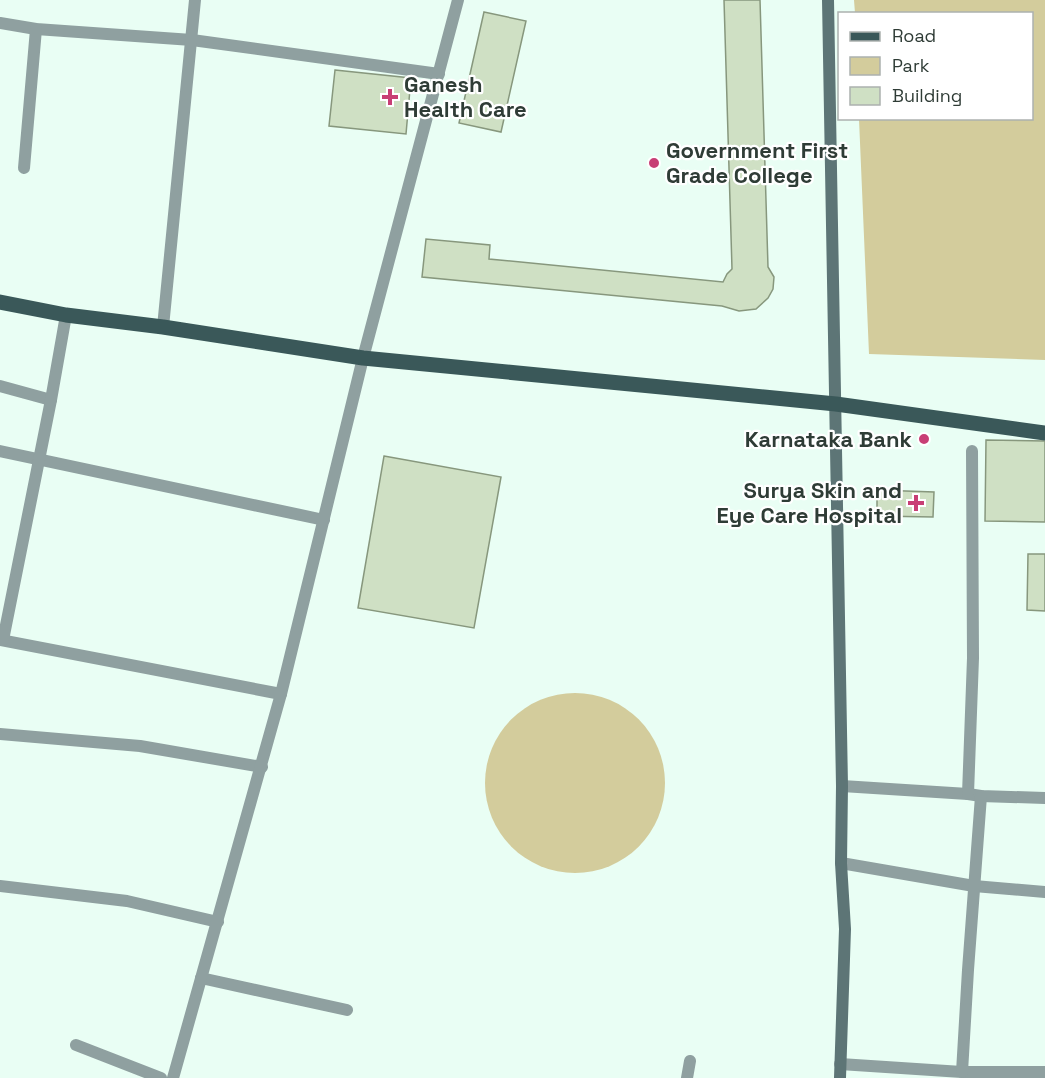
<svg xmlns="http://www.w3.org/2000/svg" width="1045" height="1078" font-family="'Space Grotesk',sans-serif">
	<rect width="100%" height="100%" fill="#e9fef4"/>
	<!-- green -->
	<g fill="#d3cc9c">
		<polygon points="854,0 1045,0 1045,360 869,354 859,119 1032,118 1032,14 855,13"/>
		<circle cx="575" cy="783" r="90"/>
	</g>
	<!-- building -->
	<g fill="#cfe0c4" stroke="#87977d" stroke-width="1.5">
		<polygon points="724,0 760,0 768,267 774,277 773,289 768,298 756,309 739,311 722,306 422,277 426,239 490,245 489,259 723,282 727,274 732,269"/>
		<polygon points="484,12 526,21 501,132 459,123"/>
		<polygon points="335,70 411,78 406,134 329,126"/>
		<polygon points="986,440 1045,441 1045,522 985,521"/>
		<polygon points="384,456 501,477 474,628 358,608"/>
		<polygon points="877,490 934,492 933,517 877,516"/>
		<polygon points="1028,554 1045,554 1045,611 1027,610"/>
	</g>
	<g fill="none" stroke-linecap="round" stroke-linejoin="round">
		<!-- street -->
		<g stroke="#8fa0a0" stroke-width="12">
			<polyline points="0,23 36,29 192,40 439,74"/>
			<polyline points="24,168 36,29"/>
			<polyline points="163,327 195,0"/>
			<polyline points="0,386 51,400"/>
			<polyline points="0,451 324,520"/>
			<polyline points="0,640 281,694"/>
			<polyline points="3,640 51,400 66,315"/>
			<polyline points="0,734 140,746 262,767"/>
			<polyline points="842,786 968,794 981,796 1045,798"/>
			<polyline points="968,794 973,658 972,451"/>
			<polyline points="841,863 974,886 1045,892"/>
			<polyline points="0,886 127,901 218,922"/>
			<polyline points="201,978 347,1010"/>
			<polyline points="76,1045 161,1078"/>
			<polyline points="840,1064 962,1072 1045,1072"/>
			<polyline points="962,1072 968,970 981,796"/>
			<polyline points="173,1078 281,694 363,358 458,0"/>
			<polyline points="687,1078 690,1061"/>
		</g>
		<!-- secondary -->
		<polyline stroke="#5d7576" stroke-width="12" points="828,0 842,786 841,863 845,929 840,1078"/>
		<!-- primary -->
		<polyline stroke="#3a5859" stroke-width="15" points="0,302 66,315 163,327 363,358 836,404 1045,433"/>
	</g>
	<!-- markers -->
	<g fill="#c83e75" stroke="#fff" stroke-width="2">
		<path d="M387 88h6v6h6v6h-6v6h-6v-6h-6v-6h6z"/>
		<circle cx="654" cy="163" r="6"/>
		<circle cx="924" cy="439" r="6"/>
		<path d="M913 494h6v6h6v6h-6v6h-6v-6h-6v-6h6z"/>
	</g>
	<g text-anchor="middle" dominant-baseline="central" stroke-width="4.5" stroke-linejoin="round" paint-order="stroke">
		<!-- poi labels -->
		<g font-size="22" font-weight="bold" fill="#2f3c36" stroke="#fff" text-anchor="start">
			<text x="404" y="84">Ganesh<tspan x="404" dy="25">Health Care</tspan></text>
			<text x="666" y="150">Government First<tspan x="666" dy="25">Grade College</tspan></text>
			<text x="912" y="439" text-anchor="end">Karnataka Bank</text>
			<text x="902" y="490" text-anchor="end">Surya Skin and<tspan x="902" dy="25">Eye Care Hospital</tspan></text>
		</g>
	</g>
	<!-- legend -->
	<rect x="838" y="12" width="195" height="108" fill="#ffffff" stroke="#acb1af" stroke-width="1.5"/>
	<rect x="850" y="32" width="30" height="9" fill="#3a5859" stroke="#acb1af" stroke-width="1.5"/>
	<text x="892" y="42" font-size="18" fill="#2f3c36">Road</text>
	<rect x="850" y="57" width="30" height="18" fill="#d3cc9c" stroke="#acb1af" stroke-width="1.5"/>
	<text x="892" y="72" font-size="18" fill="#2f3c36">Park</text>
	<rect x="850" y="87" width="30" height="18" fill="#cfe0c4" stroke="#acb1af" stroke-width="1.5"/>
	<text x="892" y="102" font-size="18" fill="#2f3c36">Building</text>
</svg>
